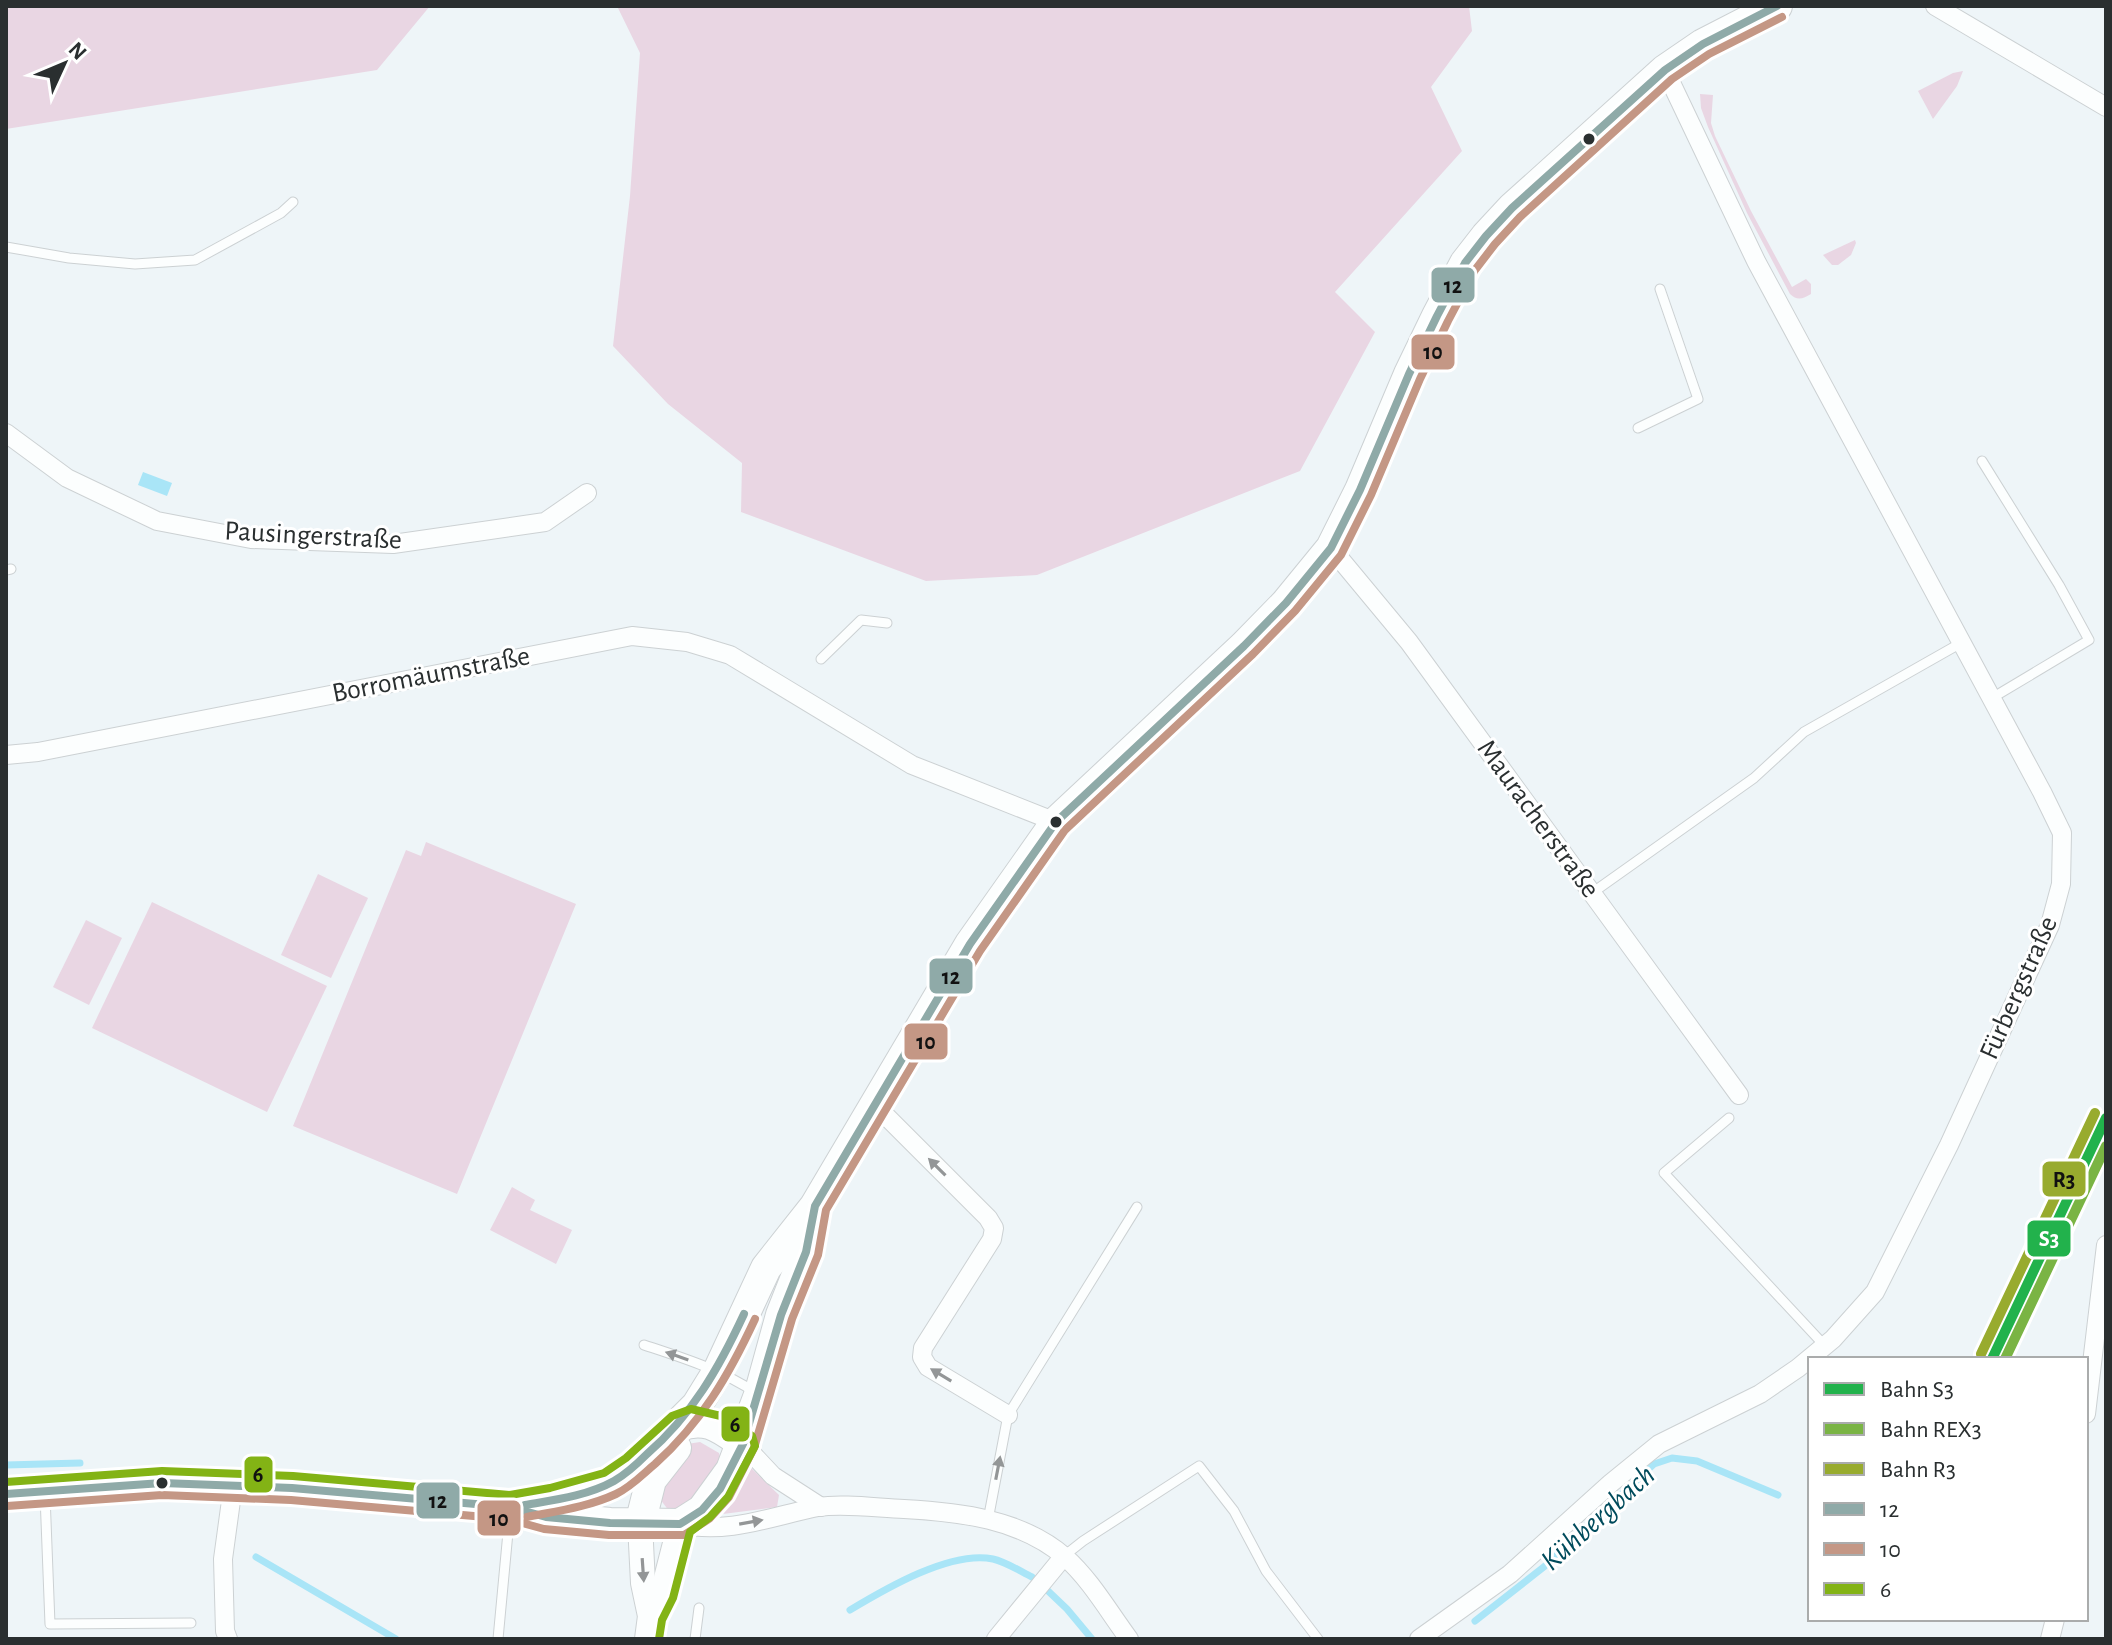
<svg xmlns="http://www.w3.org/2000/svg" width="2112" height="1645" font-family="'Alegreya Sans',sans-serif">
	<rect width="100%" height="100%" fill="#eef5f8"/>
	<!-- green -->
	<g fill="#e9d6e3">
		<polygon points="6,6 436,6 430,6 377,70 6,129"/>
		<polygon points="617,6 1469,6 1472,31 1431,87 1462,151 1335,292 1375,332 1300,471 1037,575 926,581 741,512 742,463 668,404 613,346 630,196 640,53"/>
		<polygon points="1963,71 1957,86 1933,119 1918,91 1953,73"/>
		<path d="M1700,94L1713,95L1711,123L1715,136L1751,211L1792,287L1806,279L1811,284V294C1803,299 1797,301 1790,294L1747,213L1708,127L1701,108Z"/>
		<polygon points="1855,240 1856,243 1851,255 1838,265 1832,265 1823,255"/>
		<polygon points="426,842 576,904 457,1194 293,1126 406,850 421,856"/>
		<polygon points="318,874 368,898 331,978 281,955"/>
		<polygon points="152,902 327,986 267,1112 92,1028"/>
		<polygon points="86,920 122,938 89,1005 53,987"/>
		<polygon points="512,1187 535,1200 530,1210 572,1230 556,1264 490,1230"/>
		<polygon points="700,1442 719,1453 722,1464 690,1506 669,1511 657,1495 687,1444"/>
		<polygon points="748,1465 779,1495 777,1507 723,1514 738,1492"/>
	</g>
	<!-- water -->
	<polygon fill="#a9e5f7" points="143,472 172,483 167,496 138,485"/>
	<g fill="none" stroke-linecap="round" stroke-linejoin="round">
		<!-- stream -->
		<g stroke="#a9e5f7" stroke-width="7">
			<polyline points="6,1465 80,1463"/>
			<polyline points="256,1557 396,1639"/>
			<polyline points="1046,1589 1067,1609 1092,1639"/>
			<path d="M850,1610C885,1589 951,1550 993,1559C1006,1562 1020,1571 1032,1577"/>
			<polyline points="1475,1621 1545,1566 1654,1464 1672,1458 1697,1461 1778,1495"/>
		</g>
		<!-- service casing -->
		<g stroke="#ccd1d3" stroke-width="11">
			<g id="service">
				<polyline points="6,247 69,258 135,264 195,260 281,213 293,202"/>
				<polyline points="1638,428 1698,399 1660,289"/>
				<polyline points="1982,461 2059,585 2089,640 1992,698"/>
				<polyline points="6,570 11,569"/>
				<polyline points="821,659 861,620 887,623"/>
				<polyline points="1592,893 1754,778 1804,732 1961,643"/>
				<polyline points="1729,1118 1664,1173 1825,1346"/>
				<path d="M644,1345C683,1358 722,1370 756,1393"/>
				<polyline points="45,1495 50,1624 191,1623"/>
				<polyline points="988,1520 1008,1415 1137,1207"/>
				<polyline points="1064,1556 1083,1541 1199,1466 1234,1511 1266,1571 1318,1639"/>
				<polyline points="498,1639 510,1511"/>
				<polyline points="695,1639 699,1608"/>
			</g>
		</g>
		<!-- minor casing -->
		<g stroke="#ccd1d3" stroke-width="20">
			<g id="minor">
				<polyline points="1935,6 2106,107"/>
				<polyline points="6,433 67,478 157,521 251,539 393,544 545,522 587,493"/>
				<polyline points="1331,548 1409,642 1739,1095"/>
				<polyline points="6,755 38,752 632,636 687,642 730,655 912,765 1056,822"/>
				<polyline points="875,1105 988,1218 994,1228 992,1239 923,1348 922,1357 928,1367 1008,1415"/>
				<polyline points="2086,1414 2106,1245"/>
				<polyline points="743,1444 773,1476 821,1507"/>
				<path d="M680,1524C727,1535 773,1516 818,1507C843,1503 878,1508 904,1509C960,1512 1021,1519 1065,1557C1090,1579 1109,1612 1129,1639"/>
				<polyline points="228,1639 225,1631 223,1559 233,1486"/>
				<polyline points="996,1639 1064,1556"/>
				<polyline points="1419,1639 1510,1574 1611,1483 1659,1444 1760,1394 1798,1368 1833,1339 1875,1292 1949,1145 2050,925 2061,884 2062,833 2042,792 1756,261 1665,70"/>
				<polyline points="2050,1639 2055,1619"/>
			</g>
		</g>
		<!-- tertiary casing -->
		<g stroke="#ccd1d3" stroke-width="26">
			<g id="tertiary">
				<polyline points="640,1524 643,1583 650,1616 647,1639"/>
				<polyline points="650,1616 662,1594 680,1524"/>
			</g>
		</g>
		<!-- primary casing -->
		<g stroke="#ccd1d3" stroke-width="32">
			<g id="primary">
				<path d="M679,1426C707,1416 720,1428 743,1444"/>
				<polyline points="6,1494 162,1483 292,1488 510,1507 546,1517 610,1523 680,1524 702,1510 731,1470 759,1395 781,1315 806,1252 814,1212"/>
				<polyline points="510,1507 553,1500 609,1484 649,1453 697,1405 718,1371 766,1268 815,1206 970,944 1056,822 1244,646 1286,603 1331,548 1360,490 1409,374 1437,316 1465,263 1486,236 1512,208 1665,70 1703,44 1777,6"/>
				<polyline points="640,1524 651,1480 676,1448"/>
			</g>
		</g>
		<!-- service -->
		<use href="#service" stroke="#fcfefe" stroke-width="9"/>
		<!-- minor -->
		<use href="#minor" stroke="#fcfefe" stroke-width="18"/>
		<!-- tertiary -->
		<use href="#tertiary" stroke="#fcfefe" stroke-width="24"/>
		<!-- primary -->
		<use href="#primary" stroke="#fcfefe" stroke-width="30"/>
		<!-- bus-1 casing -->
		<g stroke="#fff" stroke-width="14">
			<g id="bus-1">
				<polyline points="6,1494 162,1483 292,1488 510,1507 546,1517 610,1523 680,1524 702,1510 720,1489 743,1444 781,1315 806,1252 815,1206 970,944 1056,822 1244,646 1286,603 1331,548 1360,490 1409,374 1437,316 1465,263 1486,236 1512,208 1665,70 1703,44 1777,6"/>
				<path d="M525,1505C554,1500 587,1496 614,1481C626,1474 637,1464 647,1454C692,1415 719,1368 744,1314"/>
			</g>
		</g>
		<!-- bus-2 casing -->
		<g stroke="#fff" stroke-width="14">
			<g id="bus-2">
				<polyline points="7,1506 162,1495 291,1500 508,1519 544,1529 609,1535 684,1535 709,1519 729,1497 754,1448 792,1319 818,1255 826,1210 980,951 1065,830 1253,654 1295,611 1341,555 1371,495 1420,379 1448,321 1475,270 1495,244 1520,217 1672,79 1709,54 1782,17"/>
				<path d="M527,1517C557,1511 588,1507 616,1494C631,1487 643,1474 655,1464C701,1423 729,1375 755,1319"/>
			</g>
		</g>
		<!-- bus-3 casing -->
		<g stroke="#fff" stroke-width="14">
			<polyline id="bus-3" points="6,1482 162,1471 293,1476 510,1495 550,1488 604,1473 626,1458 672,1416 691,1409 725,1417 752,1436 755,1446 728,1497 710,1517 690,1532 673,1598 662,1620 659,1639"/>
		</g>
		<!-- bus-1 -->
		<use href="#bus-1" stroke="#8faaa8" stroke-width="8"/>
		<!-- bus-2 -->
		<use href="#bus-2" stroke="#c49785" stroke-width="8"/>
		<!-- bus-3 -->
		<use href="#bus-3" stroke="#83b315" stroke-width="8"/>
		<!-- rail-1 casing -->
		<g stroke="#fff" stroke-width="16">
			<polyline id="rail-1" points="1992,1359 2106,1118"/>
		</g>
		<!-- rail-2 casing -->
		<g stroke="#fff" stroke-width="16">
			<polyline id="rail-2" points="2005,1359 2106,1146"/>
		</g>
		<!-- rail-3 casing -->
		<g stroke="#fff" stroke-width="16">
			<polyline id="rail-3" points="1981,1354 2095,1113"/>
		</g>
		<!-- rail-1 -->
		<use href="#rail-1" stroke="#22b24c" stroke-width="10"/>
		<!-- rail-2 -->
		<use href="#rail-2" stroke="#7ab444" stroke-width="10"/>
		<!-- rail-3 -->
		<use href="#rail-3" stroke="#98ab2e" stroke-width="10"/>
	</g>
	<!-- one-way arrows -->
	<defs><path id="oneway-solid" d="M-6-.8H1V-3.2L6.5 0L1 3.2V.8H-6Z" transform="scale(2)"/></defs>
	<g fill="#939697">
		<use href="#oneway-solid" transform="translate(937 1167) rotate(-135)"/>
		<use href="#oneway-solid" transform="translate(677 1356) rotate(-161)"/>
		<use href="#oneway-solid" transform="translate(941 1375) rotate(-149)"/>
		<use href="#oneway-solid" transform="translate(998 1468) rotate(-79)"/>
		<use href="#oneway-solid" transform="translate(751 1522) rotate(-10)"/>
		<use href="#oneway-solid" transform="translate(643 1570) rotate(86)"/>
	</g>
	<!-- markers -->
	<g fill="#2a2f30" stroke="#fff" stroke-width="3">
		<circle cx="1589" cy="139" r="7"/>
		<circle cx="1056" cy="822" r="7"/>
		<circle cx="162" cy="1483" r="7"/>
	</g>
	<g text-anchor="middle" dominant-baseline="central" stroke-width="6" stroke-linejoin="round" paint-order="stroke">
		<!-- street labels -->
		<g font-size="28" fill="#2a2f30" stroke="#fff">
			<text transform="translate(313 536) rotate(3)">Pausingerstraße</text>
			<text transform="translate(431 675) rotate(-11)">Borromäumstraße</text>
			<text transform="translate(1538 819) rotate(54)">Mauracherstraße</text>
			<text transform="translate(2019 988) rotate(-66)">Fürbergstraße</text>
		</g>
		<!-- water labels -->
		<g font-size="30" font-style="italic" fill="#004b5c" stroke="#fff">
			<text transform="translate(1598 1518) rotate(-42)">Kühbergbach</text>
		</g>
	</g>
	<g stroke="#fff" stroke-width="3">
		<rect x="1430" y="266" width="46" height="38" rx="8" fill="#8faaa8"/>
		<rect x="1410" y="333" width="46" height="38" rx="8" fill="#c49785"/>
		<rect x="928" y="957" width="46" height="38" rx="8" fill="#8faaa8"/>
		<rect x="903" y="1022" width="46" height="39" rx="8" fill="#c49785"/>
		<rect x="2041" y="1160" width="46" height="38" rx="8" fill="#98ab2e"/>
		<rect x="2026" y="1219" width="46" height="39" rx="8" fill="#22b24c"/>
		<rect x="720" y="1405" width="31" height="38" rx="8" fill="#83b315"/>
		<rect x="243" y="1455" width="31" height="39" rx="8" fill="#83b315"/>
		<rect x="415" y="1481" width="46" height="39" rx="8" fill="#8faaa8"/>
		<rect x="476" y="1499" width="46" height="38" rx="8" fill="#c49785"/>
	</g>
	<g font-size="22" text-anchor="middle" font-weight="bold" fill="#fff">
		<text x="2049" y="1246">S3</text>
	</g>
	<g font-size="22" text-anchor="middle" font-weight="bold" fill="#111">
		<text x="1453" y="293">12</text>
		<text x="1433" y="359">10</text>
		<text x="951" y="984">12</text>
		<text x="926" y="1049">10</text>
		<text x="2064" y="1187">R3</text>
		<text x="735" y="1432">6</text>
		<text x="258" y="1482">6</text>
		<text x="438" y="1508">12</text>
		<text x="499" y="1526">10</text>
	</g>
	<!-- border -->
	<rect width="2112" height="1645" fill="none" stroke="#2a2f30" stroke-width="16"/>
	<!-- legend -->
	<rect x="1808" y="1357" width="280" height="264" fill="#ffffff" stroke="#aaacac" stroke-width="2"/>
	<rect x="1824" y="1383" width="40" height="12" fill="#22b24c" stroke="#aaacac" stroke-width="2"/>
	<text x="1880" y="1397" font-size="24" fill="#2a2f30">Bahn S3</text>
	<rect x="1824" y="1423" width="40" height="12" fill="#7ab444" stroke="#aaacac" stroke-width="2"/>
	<text x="1880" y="1437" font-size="24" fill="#2a2f30">Bahn REX3</text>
	<rect x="1824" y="1463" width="40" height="12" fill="#98ab2e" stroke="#aaacac" stroke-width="2"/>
	<text x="1880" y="1477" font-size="24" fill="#2a2f30">Bahn R3</text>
	<rect x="1824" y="1503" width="40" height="12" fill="#8faaa8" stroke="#aaacac" stroke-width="2"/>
	<text x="1880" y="1517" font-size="24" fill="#2a2f30">12</text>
	<rect x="1824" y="1543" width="40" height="12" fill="#c49785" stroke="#aaacac" stroke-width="2"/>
	<text x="1880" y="1557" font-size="24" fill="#2a2f30">10</text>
	<rect x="1824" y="1583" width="40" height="12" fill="#83b315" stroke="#aaacac" stroke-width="2"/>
	<text x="1880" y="1597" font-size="24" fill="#2a2f30">6</text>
	<!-- north arrow -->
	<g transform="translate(64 64) rotate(46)" stroke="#ffffff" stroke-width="6" paint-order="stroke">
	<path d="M0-6L14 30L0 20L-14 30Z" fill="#2a2f30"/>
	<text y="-12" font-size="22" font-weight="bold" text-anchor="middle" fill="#2a2f30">N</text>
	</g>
</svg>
